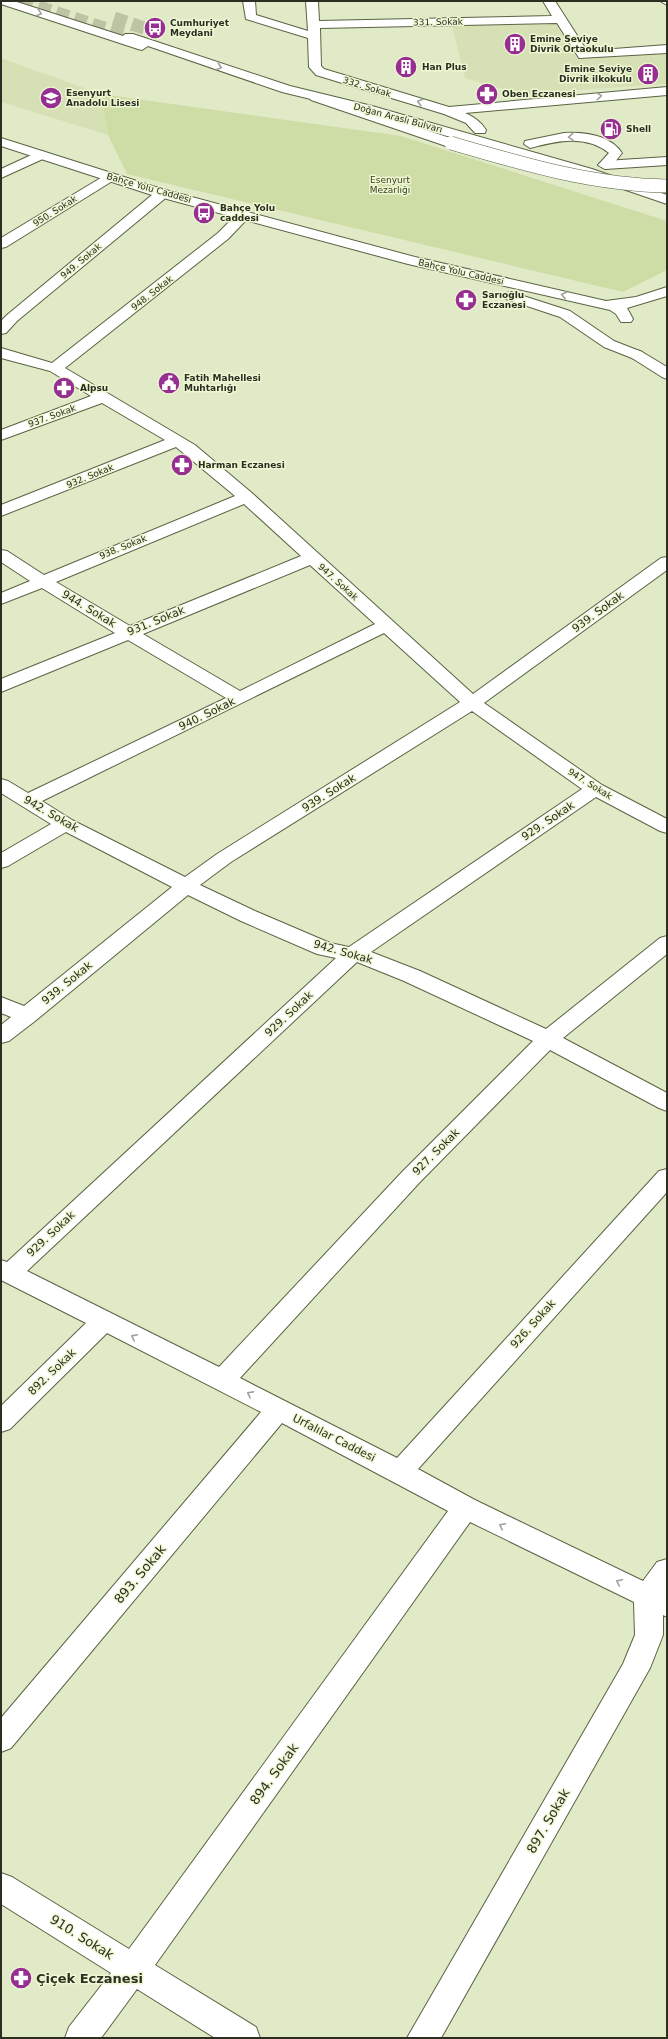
<svg xmlns="http://www.w3.org/2000/svg" width="668" height="2039" font-family="'DejaVu Sans',sans-serif">
	<rect width="100%" height="100%" fill="#e0eac6"/>
	<!-- built -->
	<g fill="#d5e1b5">
		<polygon points="556,24 577,58 667,52 667,84 518,94 465,78 452,26"/>
		<polygon points="1,58 101,94 108,135 1,102"/>
	</g>
	<!-- green -->
	<polygon fill="#cedda6" points="101,94 401,136 667,221 667,270 623,292 127,174 108,135"/>
	<g fill="none" stroke-linecap="round" stroke-linejoin="round">
		<!-- major-tunnel -->
		<g stroke="#bcc4a5" stroke-width="13" stroke-dasharray="13 6" stroke-linecap="butt">
			<polyline points="20,1 129,36"/>
			<polyline points="114,18 147,29"/>
		</g>
		<!-- minor casing -->
		<g stroke="#5a6343" stroke-width="2">
			<g id="minor">
				<path d="M243,1H255L256,15L308,31L306,1H318L319,21L552,16L543,1H555L587,51L667,45V53L579,58L557,23L320,28L321,66L324,69L449,107L667,87V95L465,113C474,117 481,122 486,130L485,133H475L466,123L444,114L316,75L309,67L308,38L246,19Z"/>
				<polygon points="660,1 667,1 667,5"/>
				<path d="M564,133C584,132 610,135 622,153L610,168L605,169L598,165L609,153C585,134 557,141 530,148L524,144L525,141Z"/>
				<polygon points="40,151 45,152 46,155 45,158 1,178 1,169"/>
				<polygon points="109,173 114,174 116,177 114,180 6,247 1,248 1,238"/>
				<polygon points="163,189 170,193 168,196 17,321 6,333 1,334 1,321 7,315 158,190"/>
				<path d="M244,211L249,212L251,215L228,239L65,368L195,445L253,494L473,694L661,558L667,557V570L484,703L602,785L667,819V833L660,831L596,797L371,952L420,971L546,1029L660,938L667,936V954L563,1038L667,1093V1111L659,1108L550,1050L419,1183L240,1378L397,1458L659,1171L667,1169V1192L418,1469L475,1500L643,1581L657,1562L667,1559V1617L663,1615V1635L650,1668L441,2038H407L623,1664L635,1635L634,1602L470,1522L155,1965L256,2027L260,2038H215L137,1989L101,2038H65L69,2027L111,1973L1,1904V1873L12,1877L129,1949L448,1511L282,1423L11,1748L1,1752V1718L261,1412L107,1333L10,1429L1,1432V1406L86,1323L1,1280V1260L7,1262L336,958L317,954L241,921L188,895L35,1021L9,1041L1,1043V1025L11,1017L1,1013V997L24,1006L172,887L66,832L8,866L1,868V853L51,824L1,793V779L8,781L28,793L226,698L128,640L1,692V679L115,633L42,588L1,604V593L30,581L1,562V550L7,551L44,575L235,496L176,447L1,516V505L165,440L102,403L1,440V430L91,396L50,371L1,358V348L52,363L218,233L239,212ZM244,504L301,556L130,626L56,582ZM310,565L375,624L240,691L143,634ZM384,633L460,702L217,854L185,877L72,820L42,801ZM472,711L582,789L349,947L330,943L255,911L200,885L231,862ZM357,962L404,981L533,1041L403,1171L219,1367L27,1271Z"/>
				<polygon points="637,350 642,352 667,367 667,379 662,377 632,358 629,355 632,352"/>
			</g>
		</g>
		<!-- major casing -->
		<g stroke="#5a6343" stroke-width="2">
			<g id="major">
				<polygon points="1,1 14,1 123,36 125,34 133,34 290,86 372,106 592,169 667,195 667,204 582,175 364,112 282,92 148,46 142,50 138,49 1,4"/>
				<polygon points="1,138 162,189 415,257 606,301 636,297 667,287 667,296 627,308 633,319 631,322 621,322 616,314 610,310 408,264 152,195 1,146"/>
				<polygon points="511,292 570,311 614,341 642,352 645,355 642,358 637,360 604,347 560,317 506,299 504,296 506,293"/>
			</g>
		</g>
		<!-- highway casing -->
		<g stroke="#5a6343" stroke-width="2">
			<g id="highway">
				<polygon points="315,93 456,140 457,143 451,147 446,146 311,100 309,97 311,94"/>
				<polygon points="667,157 667,165 605,169 598,165 605,161"/>
			</g>
		</g>
		<!-- minor -->
		<use href="#minor" fill="#fff" fill-rule="evenodd"/>
		<!-- major -->
		<use href="#major" fill="#fff" fill-rule="evenodd"/>
		<!-- highway -->
		<use href="#highway" fill="#fff" fill-rule="evenodd"/>
		<!-- highway-bridge casing -->
		<g stroke="#5a6343" stroke-width="14" stroke-linecap="butt">
			<path id="highway-bridge" d="M451,143C523,164 592,185 667,186"/>
		</g>
		<!-- highway-bridge -->
		<use href="#highway-bridge" stroke="#fff" stroke-width="13"/>
	</g>
	<!-- one-way arrows -->
	<defs><path id="oneway-chevron" d="M-2-3.5L2.5 0L-2 3.5" fill="none" stroke-width="1.6" stroke-linecap="round" stroke-linejoin="round"/></defs>
	<g stroke="#a0a19b">
		<use href="#oneway-chevron" transform="translate(39 13) rotate(19)"/>
		<use href="#oneway-chevron" transform="translate(219 67) rotate(18)"/>
		<use href="#oneway-chevron" transform="translate(599 96) rotate(-5)"/>
		<use href="#oneway-chevron" transform="translate(420 102) rotate(-163)"/>
		<use href="#oneway-chevron" transform="translate(571 137) rotate(177)"/>
		<use href="#oneway-chevron" transform="translate(564 295) rotate(-168)"/>
		<use href="#oneway-chevron" transform="translate(134 1337) rotate(-154)"/>
		<use href="#oneway-chevron" transform="translate(250 1394) rotate(-152)"/>
		<use href="#oneway-chevron" transform="translate(502 1526) rotate(-154)"/>
		<use href="#oneway-chevron" transform="translate(619 1582) rotate(-154)"/>
	</g>
	<!-- icons -->
	<defs>
		<g id="bus-disc" transform="scale(1.15)"><circle r="9.5" fill="#972e91" stroke="#edf7d3"/><path d="M-5-6H5V4H4V6H2V4H-2V6H-4V4H-5ZM-3.5-4V0h7V-4ZM-3.5 1.2v1.5H-2V1.2ZM2 1.2v1.5H3.5V1.2Z" fill="#fff"/></g>
		<g id="building-disc" transform="scale(1.15)"><circle r="9.5" fill="#972e91" stroke="#edf7d3"/><path d="M-4-6H4V6H1V3H-1V6H-4ZM-2.5-4.3h1.7v1.8h-1.7ZM.8-4.3h1.7v1.8H.8ZM-2.5-1h1.7V.8h-1.7ZM.8-1h1.7V.8H.8Z" fill="#fff"/></g>
		<g id="pharmacy-disc" transform="scale(1.15)"><circle r="9.5" fill="#972e91" stroke="#edf7d3"/><path d="M-2-6h4v4h4v4h-4v4h-4v-4h-4v-4h4Z" fill="#fff"/></g>
		<g id="school-disc" transform="scale(1.15)"><circle r="9.5" fill="#972e91" stroke="#edf7d3"/><path d="M0-5L7-2L0 1L-7-2ZM-4 1L0 2.5L4 1V4Q0 6-4 4Z" fill="#fff"/></g>
		<g id="fuel-disc" transform="scale(1.15)"><circle r="9.5" fill="#972e91" stroke="#edf7d3"/><path d="M-5.5-6h7V0h2V4h1.3V-2.5L3-4.5l.8-.8L6-3V5H2.5V1h-1V6h-7ZM-4.2-4.7v3.2H.2V-4.7Z" fill="#fff"/></g>
		<g id="civic-disc" transform="scale(1.15)"><circle r="9.5" fill="#972e91" stroke="#edf7d3"/><path d="M-.6-6.5H3V-4.5H.6V-3L4-1V1h2V6H-6V1h2V-1L-.6-3ZM-1.2 2.5V6h2.4V2.5Z" fill="#fff"/></g>
	</defs>
	<g fill-rule="evenodd">
		<use href="#bus-disc" x="155" y="28"/>
		<use href="#building-disc" x="515" y="44"/>
		<use href="#building-disc" x="406" y="67"/>
		<use href="#building-disc" x="648" y="74"/>
		<use href="#pharmacy-disc" x="487" y="94"/>
		<use href="#school-disc" x="51" y="98"/>
		<use href="#fuel-disc" x="611" y="129"/>
		<use href="#bus-disc" x="204" y="213"/>
		<use href="#pharmacy-disc" x="466" y="300"/>
		<use href="#civic-disc" x="169" y="383"/>
		<use href="#pharmacy-disc" x="64" y="388"/>
		<use href="#pharmacy-disc" x="182" y="465"/>
		<use href="#pharmacy-disc" x="21" y="1978"/>
	</g>
	<g text-anchor="middle" dominant-baseline="central" stroke-width="3" stroke-linejoin="round" paint-order="stroke">
		<!-- far-street labels -->
		<g font-size="9" fill="#2b2e21" stroke="#edf7d3">
			<text transform="translate(438 22) rotate(-1)">331. Sokak</text>
			<text transform="translate(367 87) rotate(17)">332. Sokak</text>
			<text transform="translate(398 118) rotate(15)">Doğan Araslı Bulvarı</text>
			<text transform="translate(149 188) rotate(16)">Bahçe Yolu Caddesi</text>
			<text transform="translate(55 211) rotate(-32)">950. Sokak</text>
			<text transform="translate(81 261) rotate(-40)">949. Sokak</text>
			<text transform="translate(461 272) rotate(13)">Bahçe Yolu Caddesi</text>
			<text transform="translate(152 293) rotate(-38)">948. Sokak</text>
			<text transform="translate(52 416) rotate(-20)">937. Sokak</text>
			<text transform="translate(90 476) rotate(-22)">932. Sokak</text>
			<text transform="translate(123 547) rotate(-22)">938. Sokak</text>
			<text transform="translate(338 582) rotate(42)">947. Sokak</text>
			<text transform="translate(590 784) rotate(32)">947. Sokak</text>
		</g>
		<!-- far-poi labels -->
		<g font-size="9" font-weight="bold" fill="#2b2e21" stroke="#edf7d3" text-anchor="start">
			<text x="170" y="23">Cumhuriyet<tspan x="170" dy="10">Meydani</tspan></text>
			<text x="530" y="39">Emine Seviye<tspan x="530" dy="10">Divrik Ortaokulu</tspan></text>
			<text x="422" y="67">Han Plus</text>
			<text x="632" y="69" text-anchor="end">Emine Seviye<tspan x="632" dy="10">Divrik ilkokulu</tspan></text>
			<text x="66" y="93">Esenyurt<tspan x="66" dy="10">Anadolu Lisesi</tspan></text>
			<text x="502" y="94">Oben Eczanesi</text>
			<text x="626" y="129">Shell</text>
			<text x="220" y="208">Bahçe Yolu<tspan x="220" dy="10">caddesi</tspan></text>
			<text x="482" y="295">Sarıoğlu<tspan x="482" dy="10">Eczanesi</tspan></text>
			<text x="184" y="378">Fatih Mahellesi<tspan x="184" dy="10">Muhtarlığı</tspan></text>
			<text x="80" y="388">Alpsu</text>
			<text x="198" y="465">Harman Eczanesi</text>
		</g>
		<!-- far-park labels -->
		<g font-size="9" fill="#373f1a" stroke="#edf7d3">
			<text x="390" y="180">Esenyurt<tspan x="390" dy="10">Mezarlığı</tspan></text>
		</g>
		<!-- street labels -->
		<g font-size="11" fill="#2b2e21" stroke="#edf7d3">
			<text transform="translate(89 609) rotate(31)">944. Sokak</text>
			<text transform="translate(598 612) rotate(-36)">939. Sokak</text>
			<text transform="translate(156 621) rotate(-22)">931. Sokak</text>
			<text transform="translate(207 714) rotate(-26)">940. Sokak</text>
			<text transform="translate(329 793) rotate(-32)">939. Sokak</text>
			<text transform="translate(51 814) rotate(30)">942. Sokak</text>
			<text transform="translate(548 821) rotate(-34)">929. Sokak</text>
			<text transform="translate(343 952) rotate(16)">942. Sokak</text>
			<text transform="translate(67 983) rotate(-39)">939. Sokak</text>
			<text transform="translate(289 1014) rotate(-43)">929. Sokak</text>
			<text transform="translate(436 1152) rotate(-45)">927. Sokak</text>
			<text transform="translate(51 1234) rotate(-43)">929. Sokak</text>
			<text transform="translate(533 1324) rotate(-48)">926. Sokak</text>
			<text transform="translate(52 1372) rotate(-44)">892. Sokak</text>
			<text transform="translate(334 1438) rotate(27)">Urfalılar Caddesi</text>
		</g>
		<!-- near-street labels -->
		<g font-size="13" fill="#2b2e21" stroke="#edf7d3">
			<text transform="translate(140 1574) rotate(-50)">893. Sokak</text>
			<text transform="translate(274 1774) rotate(-54)">894. Sokak</text>
			<text transform="translate(548 1821) rotate(-60)">897. Sokak</text>
			<text transform="translate(82 1937) rotate(32)">910. Sokak</text>
		</g>
		<!-- near-poi labels -->
		<g font-size="13" font-weight="bold" fill="#2b2e21" stroke="#edf7d3" text-anchor="start">
			<text x="36" y="1978">Çiçek Eczanesi</text>
		</g>
	</g>
	<!-- border -->
	<rect width="668" height="2039" fill="none" stroke="#2b2e21" stroke-width="4"/>
</svg>
